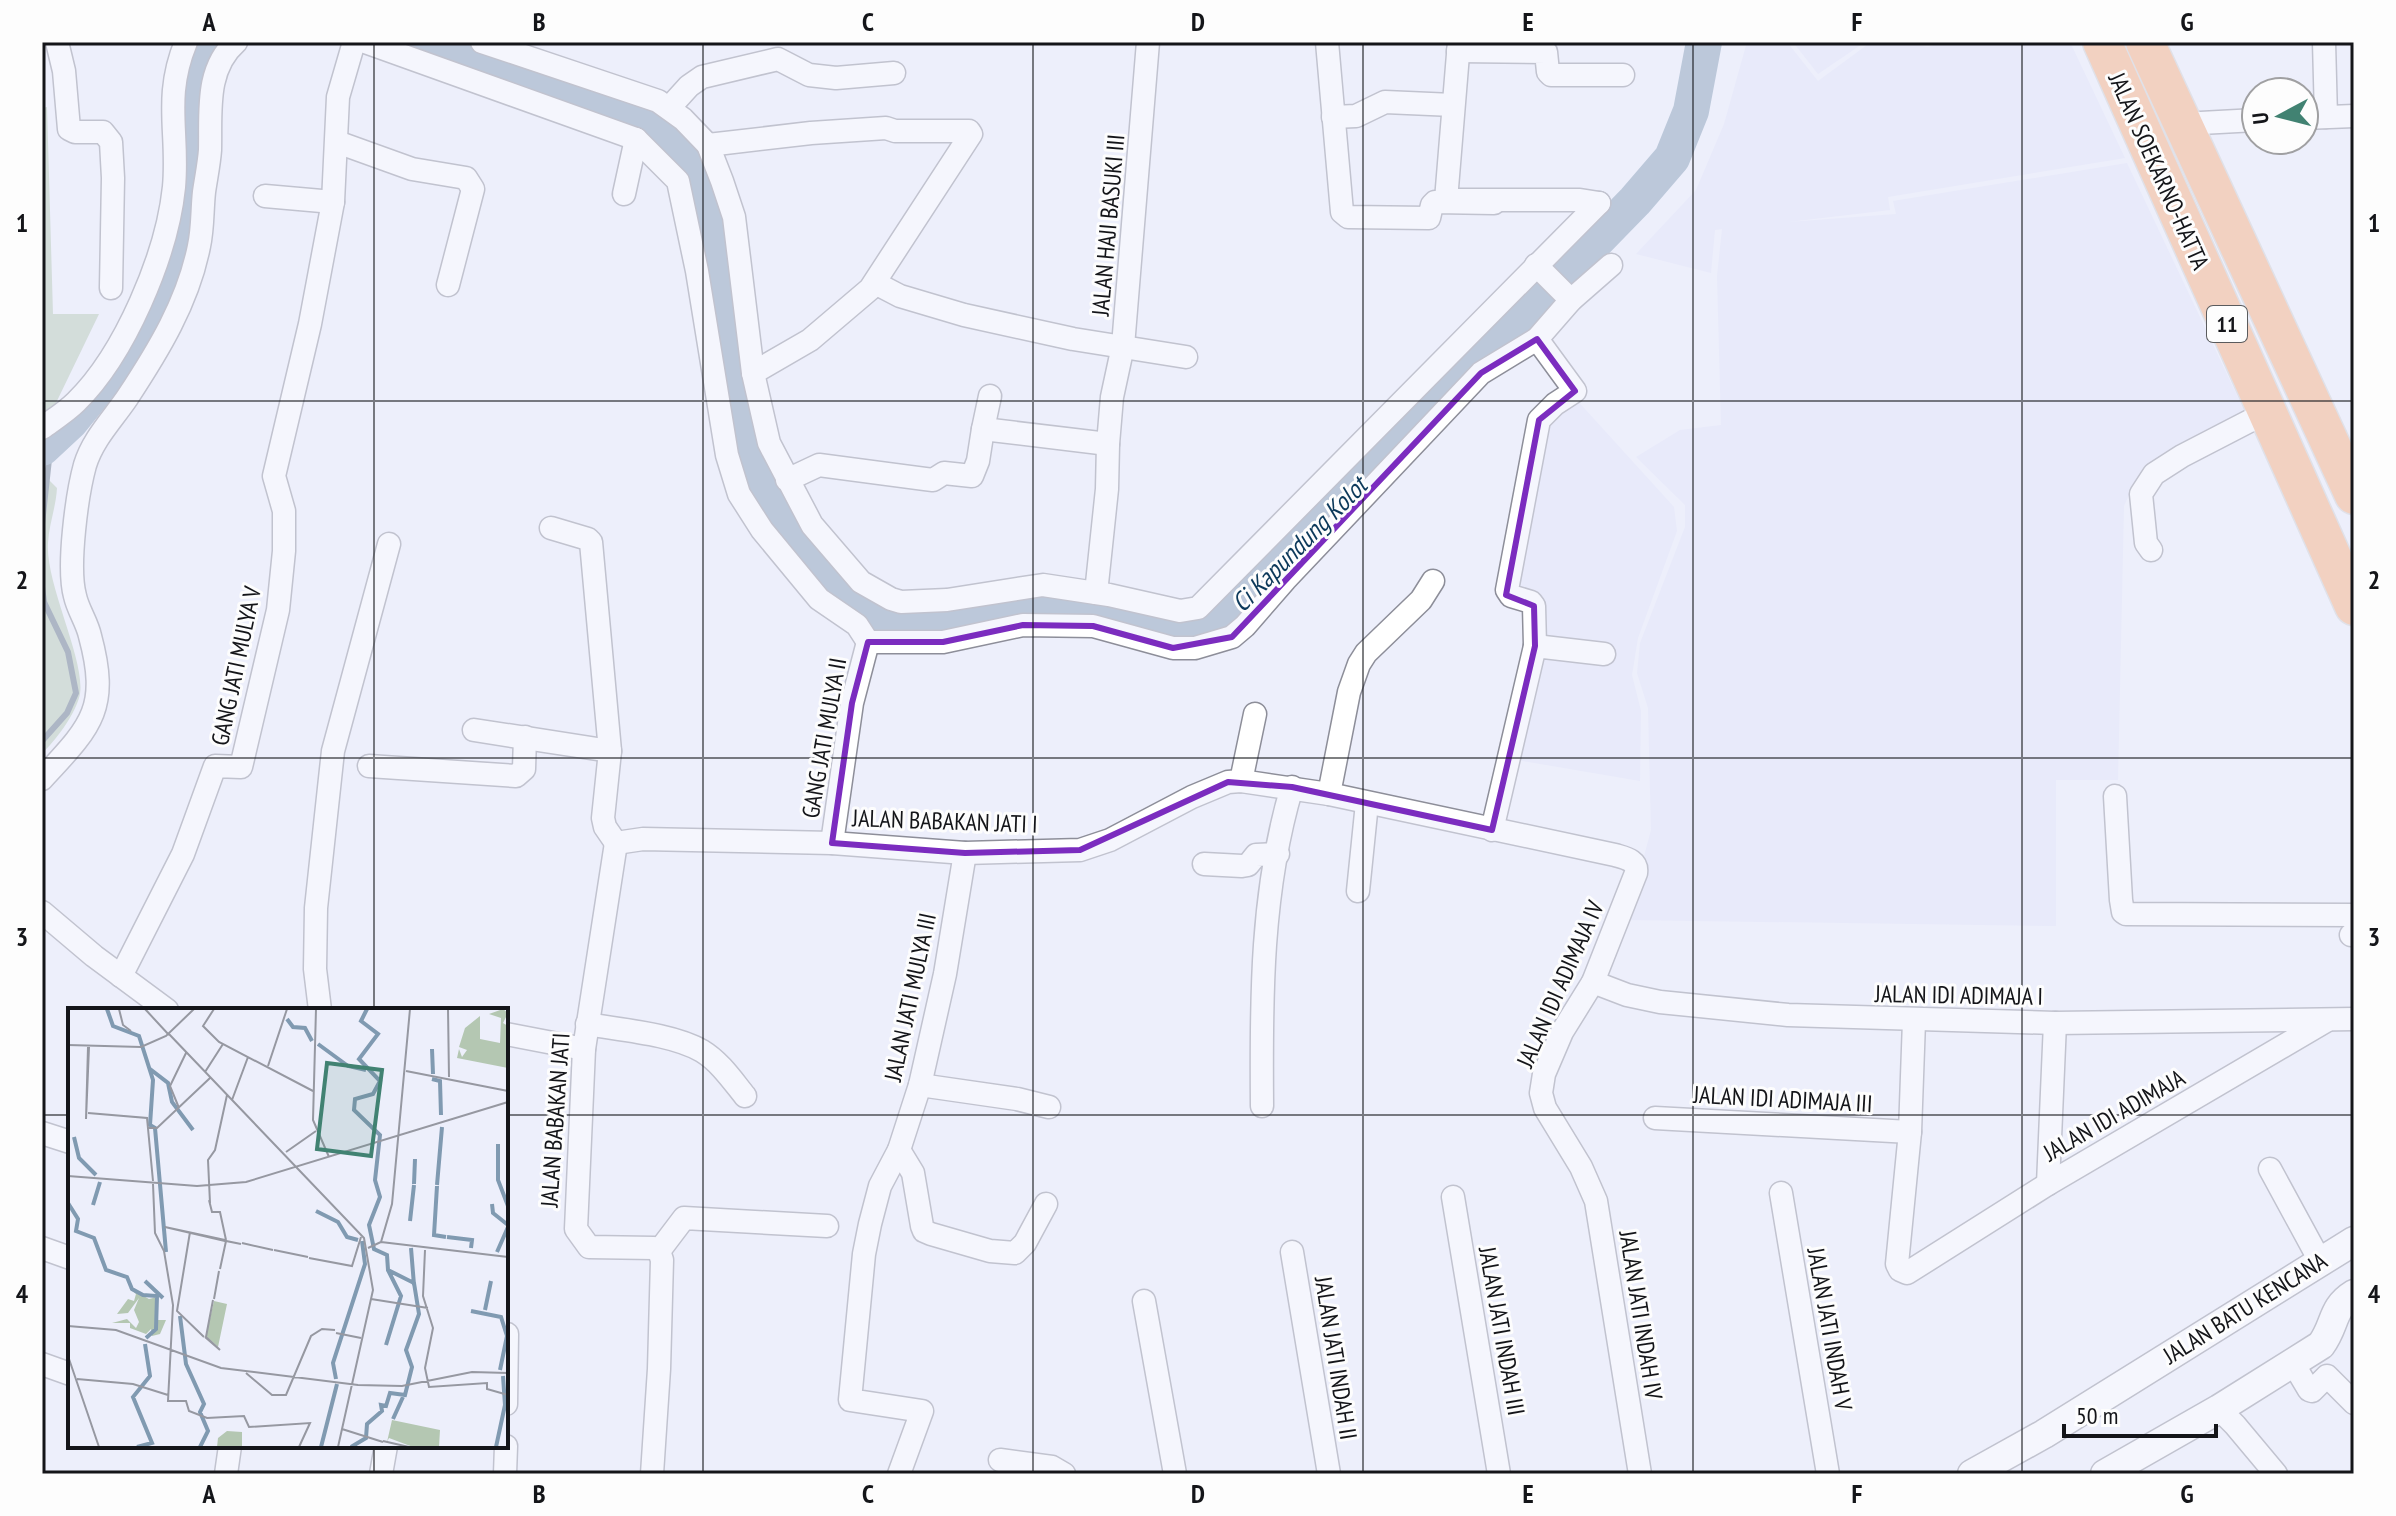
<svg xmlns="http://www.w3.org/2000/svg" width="2396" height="1516" font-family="'PT Sans Narrow',sans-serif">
	<rect width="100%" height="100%" fill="#edeffb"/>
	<!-- built -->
	<g fill="#e2e4f8">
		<polygon points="1747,42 1787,42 1818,81 1871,42 1898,42 1928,47 1944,42 2070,42 2125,158 1888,197 1890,210 1788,222 1896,214 1893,201 2127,163 2244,410 2135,481 2124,506 2118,780 2056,780 2056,926 1627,920 1651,830 1648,708 1637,673 1640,643 1685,527 1685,505 1636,457 1680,430 1721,425 1717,276 1722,229 1715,230 1711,273 1636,254 1696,190 1724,124"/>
		<polygon points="1793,42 1865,42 1818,74"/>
		<polygon points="1575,398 1674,507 1677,531 1638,638 1632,675 1641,711 1640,781 1505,758 1539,603 1511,599 1546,422"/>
	</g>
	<!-- green -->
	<g fill="#b4c7b2">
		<polygon points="47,107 53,314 99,314 55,405 42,415 42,108"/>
		<path d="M48,479L57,488C56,507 49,524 48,543C45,585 89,667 79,698C73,718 56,739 42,754V480Z"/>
	</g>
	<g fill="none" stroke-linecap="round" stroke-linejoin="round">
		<!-- stream -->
		<g stroke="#607283" stroke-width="6">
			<polyline points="42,524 51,441"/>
			<polyline points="42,587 44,602 68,652 76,693 67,713 42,741"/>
		</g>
		<!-- river -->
		<g stroke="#809ab1" stroke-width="36">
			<polyline points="415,42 658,123 691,154 711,202 748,444 767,496 799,543 859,606 881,624 919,629 961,625 1010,613 1053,607 1089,609 1155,629 1183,633 1216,624 1273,572 1635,201 1672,158 1691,111 1704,42"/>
			<polyline points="42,448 71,421 119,362 175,282 191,201 194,119 199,69 212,42"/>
		</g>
		<!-- minor casing -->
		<g stroke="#8d8e99" stroke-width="25">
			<g id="minor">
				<polyline points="57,42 64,71 69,129 75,132 103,132 111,142 113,178 111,288"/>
				<polyline points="365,42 636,139 678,181 697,271 727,455 739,494 762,530 819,599 857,625 868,642"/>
				<polyline points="482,42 658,101 683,119 708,145 722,181 734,217 753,373 769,443 812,525 861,582 891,599 901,602 947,600 1043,585 1109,595 1180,611 1198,608 1599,203"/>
				<polyline points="1327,42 1342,212 1348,217 1429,218 1432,205 1435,202 1494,203"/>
				<polyline points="1459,42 1446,200 1580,200 1599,203"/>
				<polyline points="2324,42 2326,117"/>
				<polyline points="1458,51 1546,52 1548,72 1551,75 1623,75"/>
				<polyline points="669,108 689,86 702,77 778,59 809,75 836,78 894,73"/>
				<polyline points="1333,117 1356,116 1385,102 1453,105"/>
				<polyline points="2304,118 2354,116"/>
				<polyline points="2182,124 2256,120"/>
				<polyline points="337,142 412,169 466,178 473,189 448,285"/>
				<polyline points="708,145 811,133 886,128 895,131 969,131 971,134 870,289 810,340 753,373"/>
				<polyline points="624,194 636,139"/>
				<polyline points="265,196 333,202"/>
				<polyline points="1536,265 1571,300"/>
				<polyline points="875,283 900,296 964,315 1073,339 1186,357"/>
				<path d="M42,428C53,420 66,412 76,402C125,354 167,255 174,187C179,132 163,98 186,42"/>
				<polyline points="983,429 990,396"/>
				<polyline points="787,480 819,465 925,479 933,480 944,473 972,476 978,461 983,429 1108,444"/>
				<polyline points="551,528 588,539 591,542 610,751 603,818 605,827 616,843"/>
				<polyline points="2151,550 2146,543 2141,494 2154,474 2182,456 2267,412"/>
				<polyline points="1096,593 1107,489 1108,444 1112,397 1123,346 1148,42"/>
				<polyline points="868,642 943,642 1023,625 1093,626 1173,648 1195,648 1232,637 1245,626 1285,580 1481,373 1537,339 1571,300 1611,265"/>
				<polyline points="1535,646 1534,606 1531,602 1511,596 1507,590 1539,420 1555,404 1575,391 1537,339"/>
				<polyline points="474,730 610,751"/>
				<polyline points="369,766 516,776 524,769 525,737"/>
				<path d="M42,779C90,727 110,710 90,636C87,622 78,610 75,596C67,567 77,494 85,465C93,439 112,420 127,398C158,351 188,302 199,246C203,228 202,210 204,192C206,178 209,164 210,150C211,113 205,69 236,42"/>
				<polyline points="1241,781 1255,714"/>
				<polyline points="1329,794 1349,692 1359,664 1366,653 1421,600 1433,581"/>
				<polyline points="2115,796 2121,900 2123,912 2126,914 2354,915"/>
				<polyline points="1492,830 1535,646 1604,654"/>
				<path d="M616,843L643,839L832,843L965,853L1080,850L1110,840L1192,797L1228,782L1241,781L1329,794L1615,855C1625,858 1638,860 1636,873L1593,982L1562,1032L1544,1074L1541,1093L1545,1108L1581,1167L1596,1201L1640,1474"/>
				<polyline points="616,843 584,1049 576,1229 589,1247 654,1248 659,1251"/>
				<polyline points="832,843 852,703 868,642"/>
				<polyline points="1204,864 1242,866 1248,865 1256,855 1278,854"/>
				<polyline points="1358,891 1367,803"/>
				<polyline points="42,912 94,956 167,1010"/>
				<polyline points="2351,935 2354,935"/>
				<polyline points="121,976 183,854 215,766 241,767 278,610 284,551 284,511 274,476 310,324 333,202 338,97 354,42"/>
				<polyline points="1593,982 1627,995 1660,1002 1788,1015 2055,1023 2354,1019"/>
				<polyline points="320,1010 315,969 316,908 333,751 389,544"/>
				<polyline points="1914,1021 1910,1132 1897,1264 1900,1270 1907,1273 2048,1184 2326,1021"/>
				<path d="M587,1024C621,1030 673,1034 702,1051C720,1062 732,1080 745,1096"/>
				<polyline points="506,1034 584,1049"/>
				<polyline points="920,1085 1017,1099 1049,1107"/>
				<path d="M1262,1106C1261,999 1261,890 1292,787"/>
				<polyline points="1655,1118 1910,1132"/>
				<polyline points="42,1133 70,1142"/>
				<polyline points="899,1150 913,1173 922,1226 924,1231 931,1234 990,1251 1015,1253 1025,1243 1046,1204"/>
				<polyline points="2270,1169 2320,1261"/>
				<polyline points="2048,1184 2055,1023"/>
				<polyline points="1781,1193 1828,1474"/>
				<polyline points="1453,1197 1499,1474"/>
				<polyline points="42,1248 70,1258"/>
				<polyline points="659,1251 684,1218 827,1226"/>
				<polyline points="1292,1252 1329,1474"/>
				<polyline points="1144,1301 1175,1474"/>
				<polyline points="2293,1363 2309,1390 2312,1391 2327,1376 2354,1403"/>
				<polyline points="42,1364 70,1374"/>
				<polyline points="506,1404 507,1334"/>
				<polyline points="2219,1409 2235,1425 2276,1474"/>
				<polyline points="1000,1460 1052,1467 1064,1474"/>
				<polyline points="226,1474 230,1446"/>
				<polyline points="381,1474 386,1446"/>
				<polyline points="505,1474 506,1446"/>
				<polyline points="652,1474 659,1369 662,1260 659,1251"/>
				<polyline points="899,1474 922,1411 850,1400 864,1254 870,1224 880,1186 899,1150 920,1085 945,974 965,853"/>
			</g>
		</g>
		<!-- tertiary casing -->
		<g stroke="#8d8e99" stroke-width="31">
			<g id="tertiary">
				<polyline points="1972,1474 2044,1434 2354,1241"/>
				<path d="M2105,1474L2219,1409L2321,1345C2336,1325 2331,1308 2354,1294"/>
			</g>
		</g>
		<!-- trunk casing -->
		<g stroke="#d0d0d1" stroke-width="41">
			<g id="trunk">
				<polyline points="2102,42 2354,606"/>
				<polyline points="2145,42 2354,495"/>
			</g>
		</g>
		<!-- minor -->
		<use href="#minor" stroke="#fff" stroke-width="22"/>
		<!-- tertiary -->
		<use href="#tertiary" stroke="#fff" stroke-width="28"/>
		<!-- trunk -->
		<use href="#trunk" stroke="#f8ae7b" stroke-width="38"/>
	</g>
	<!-- marked area -->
	<path d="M0 0H2396V1516H0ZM1537,339L1575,391L1539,420L1506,595L1534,606L1535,646L1492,830L1292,787L1228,782L1080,850L965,853L832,843L852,703L868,642H943L1023,625L1093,626L1173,648L1232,637L1481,373Z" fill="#edeffb" fill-opacity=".55" fill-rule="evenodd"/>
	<path fill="none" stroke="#7b2cbf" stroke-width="6" stroke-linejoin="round" d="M1537,339L1575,391L1539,420L1506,595L1534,606L1535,646L1492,830L1292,787L1228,782L1080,850L965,853L832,843L852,703L868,642H943L1023,625L1093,626L1173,648L1232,637L1481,373Z"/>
	<!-- grid -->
	<path fill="none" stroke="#141519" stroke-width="2" stroke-opacity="0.55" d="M374,42V1010M703,42V1474M1033,42V1474M1363,42V1474M1693,42V1474M2022,42V1474M42,401H2354M42,758H2354M42,1115H70M506,1115H2354M374,1446V1474"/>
	<g text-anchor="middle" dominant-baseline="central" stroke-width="6" stroke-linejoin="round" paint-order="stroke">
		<!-- shield labels -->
		<rect fill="#fdfdfd" stroke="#5a5b5d" stroke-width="2" x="2207" y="306" width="40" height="36" rx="6"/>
		<g font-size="22" font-weight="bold" fill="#141519">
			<text x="2227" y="324">11</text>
		</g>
		<!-- street labels -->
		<g font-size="24" fill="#141519" stroke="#fdfdfd">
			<text transform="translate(2159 171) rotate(66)">JALAN SOEKARNO-HATTA</text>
			<text transform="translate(1108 225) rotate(-85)">JALAN HAJI BASUKI III</text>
			<text transform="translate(236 666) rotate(-78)">GANG JATI MULYA V</text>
			<text transform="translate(824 738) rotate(-80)">GANG JATI MULYA II</text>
			<text transform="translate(945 821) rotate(2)">JALAN BABAKAN JATI I</text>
			<text transform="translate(1560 984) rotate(-66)">JALAN IDI ADIMAJA IV</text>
			<text transform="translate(1959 995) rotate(1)">JALAN IDI ADIMAJA I</text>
			<text transform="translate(910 997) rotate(-78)">JALAN JATI MULYA III</text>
			<text transform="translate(1783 1099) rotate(3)">JALAN IDI ADIMAJA III</text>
			<text transform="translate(2114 1115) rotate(-30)">JALAN IDI ADIMAJA</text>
			<text transform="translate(555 1120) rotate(-86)">JALAN BABAKAN JATI</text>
			<text transform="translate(2245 1308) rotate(-32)">JALAN BATU KENCANA</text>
			<text transform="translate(1641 1315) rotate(81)">JALAN JATI INDAH IV</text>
			<text transform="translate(1830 1329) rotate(80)">JALAN JATI INDAH V</text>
			<text transform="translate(1502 1331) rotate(80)">JALAN JATI INDAH III</text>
			<text transform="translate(1336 1358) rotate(81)">JALAN JATI INDAH II</text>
		</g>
		<!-- water labels -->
		<g font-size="26" font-style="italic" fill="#0c395a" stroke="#fdfdfd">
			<text transform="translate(1299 544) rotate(-45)">Ci Kapundung Kolot</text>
		</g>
	</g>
	<!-- overview -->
	<g transform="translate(68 1008)">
		<rect width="440" height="440" fill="#edeffb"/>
		<path d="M435,1L440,5L435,15L440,18V60L389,50L391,41L394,49L399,42L391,39L397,20L412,8V31L432,35L433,10L421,6ZM61,280L81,291L89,289L88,312H98L92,326L84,328L83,321L78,326L62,320V315H44L59,311L68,320L71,314L66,302L71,290L60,305L49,306L60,291L66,293L68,286ZM146,293L159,296L150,339L138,328ZM324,412L372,422L371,439H345L321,430L319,434ZM159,423L174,424V439H149L150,430Z" fill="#b4c7b2"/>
		<path fill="none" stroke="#809ab1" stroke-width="4" d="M39,1L45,18L71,28L85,72L82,117L87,120L98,244M219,11L225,19L237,20L244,33M250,36L280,58L298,62M364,41L365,66M82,61L100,75L104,94L125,122M364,71L372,73L373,107M6,129L11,150L28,167M430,136V172L440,198M346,176L347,151M369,177L374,119M369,178L366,227L378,229M0,195L10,211L8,223L26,230L38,262L59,269L64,281L75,287L89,288L88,321L78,330M424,196L425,205L440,217M25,197L32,174M248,203L270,214L279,229L290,232M342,213L346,177M379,229L404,232L403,240M343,240L346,277M429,244L440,219M77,273L95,290M417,302L423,273M403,303L433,309L439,328L432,362M112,308L118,356L136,396L132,404L140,423L132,439M318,337L333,288L320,262M268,371L265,355L297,256L294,233M325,411L335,389M69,439L84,435L65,389L82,368L77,336M253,439L269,376M283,439L298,430L299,416L314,403L313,397L318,398L322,385L337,387L344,359L338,342L351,306L346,275L320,262L319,247L306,241L301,217L312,189L307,172L312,127L286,102L287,91L305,86L312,73L291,51L310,26L293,13L299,1M428,439L437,397L435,368"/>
		<path fill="none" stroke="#9698a1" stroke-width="2" d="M51,1L55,17L63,23M77,1L101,27M146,1L135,18L151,34L245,83M248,1L245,112L261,149M380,1L381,69M100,25L296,230L305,282L270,439M0,37L73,39L98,28L126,1M20,39L18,111L21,39M200,58L219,1M338,63L440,83M137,64L155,36M164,92L180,49M111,100L102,78L118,45M20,105L79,110L85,173M80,120H89L142,70M218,144L248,123M0,168L129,178L178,174L440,94M85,176L87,225L96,243L105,297L100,393H118L121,403L139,410L176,408L181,419L242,415L231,439M141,192L144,204H152L158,232M142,195L140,152L147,142L159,87M122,224L109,303L136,329M157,233L97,219L157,232M313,234L440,249M174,235L205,242M300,240L313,234L324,196L342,1M206,242L240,249M357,242L355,288L365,320L357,360L361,379L419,375V381L440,387M241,250L284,258L293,229M152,261L158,233L173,236M146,291L151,263M303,291L360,300M0,318L48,322L153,360L290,377L334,378L404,364L440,365M268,325L293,330M137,329L152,342L138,329L145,292M0,348L31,439M178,365L204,387H218L243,328L254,321L267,322M9,371L65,376L100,387M274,421L315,434M315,433L341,439"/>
		<path fill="#418272" fill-opacity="0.15" stroke="#418272" stroke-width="4" d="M259,55L314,62L303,148L249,141Z"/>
		<rect width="440" height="440" fill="none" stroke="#141519" stroke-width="4"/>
	</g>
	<!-- border -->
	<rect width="2396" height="1516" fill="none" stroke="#fdfdfd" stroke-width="88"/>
	<!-- north arrow -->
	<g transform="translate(2280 116) rotate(263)"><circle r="38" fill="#fdfdfd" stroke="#a0a0a2" stroke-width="2"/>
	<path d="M0-6L14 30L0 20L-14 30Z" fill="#418272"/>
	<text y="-12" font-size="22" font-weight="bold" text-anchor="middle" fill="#141519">U</text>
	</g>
	<!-- scale -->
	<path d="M2064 1424v12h152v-12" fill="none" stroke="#141519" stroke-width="4"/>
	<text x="2076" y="1424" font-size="24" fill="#141519" stroke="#fdfdfd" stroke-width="6" paint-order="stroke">50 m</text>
	<rect x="44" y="44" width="2308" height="1428" fill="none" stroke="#141519" stroke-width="3"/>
	<g font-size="26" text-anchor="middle" font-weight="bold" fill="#141519">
		<text x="209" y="31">A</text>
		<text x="539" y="31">B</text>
		<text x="868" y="31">C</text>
		<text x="1198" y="31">D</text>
		<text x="1528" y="31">E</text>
		<text x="1857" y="31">F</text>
		<text x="2187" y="31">G</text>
		<text x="22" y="232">1</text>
		<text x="2374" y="232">1</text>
		<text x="22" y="589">2</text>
		<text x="2374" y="589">2</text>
		<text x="22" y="946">3</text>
		<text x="2374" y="946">3</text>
		<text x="22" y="1303">4</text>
		<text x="2374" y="1303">4</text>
		<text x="209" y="1503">A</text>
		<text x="539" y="1503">B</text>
		<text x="868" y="1503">C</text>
		<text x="1198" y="1503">D</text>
		<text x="1528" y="1503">E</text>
		<text x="1857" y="1503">F</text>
		<text x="2187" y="1503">G</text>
	</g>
</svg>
